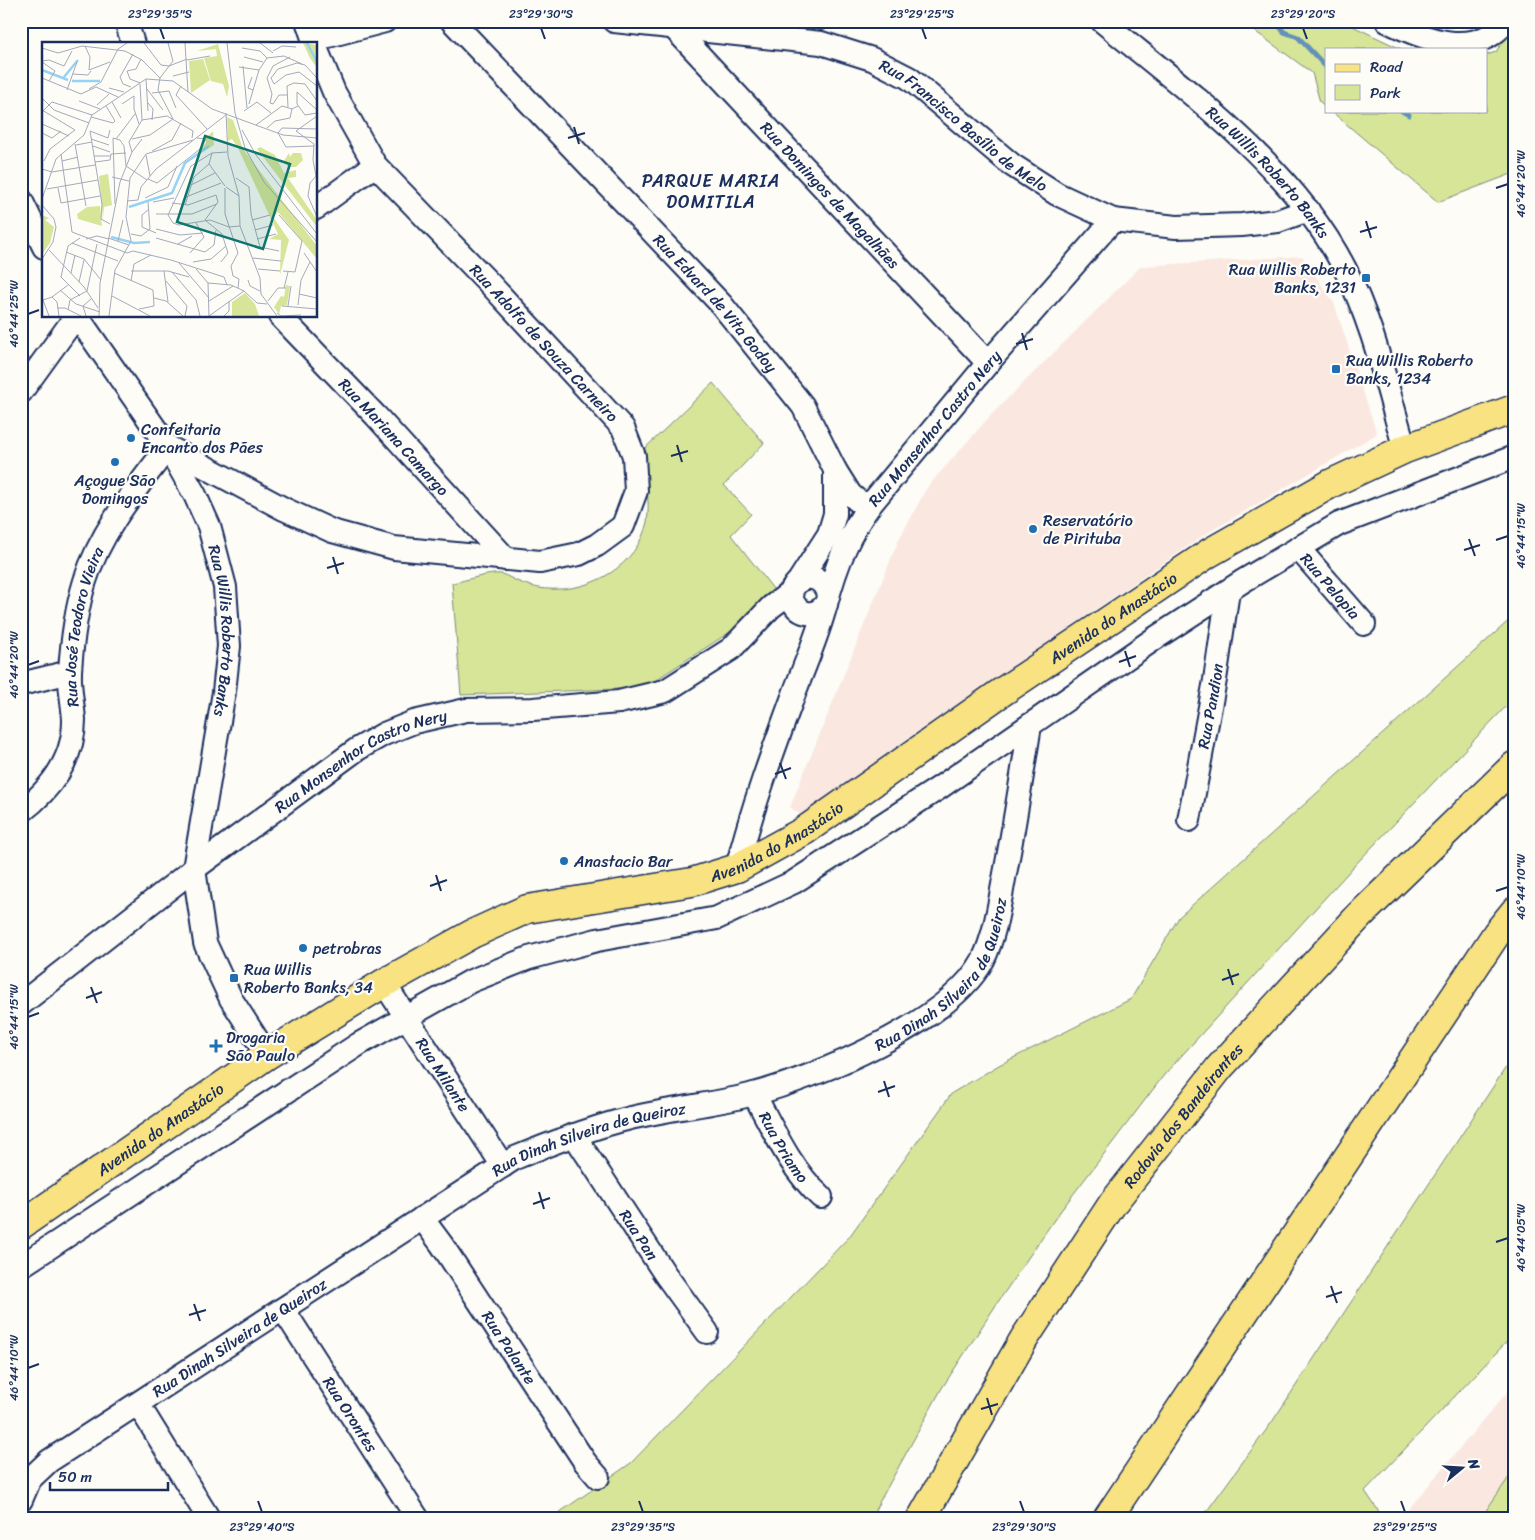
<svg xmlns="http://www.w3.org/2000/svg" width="1535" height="1540" font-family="Sriracha,sans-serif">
	<rect width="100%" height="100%" fill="#fdfcf7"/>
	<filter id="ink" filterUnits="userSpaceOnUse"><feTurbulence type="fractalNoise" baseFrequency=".02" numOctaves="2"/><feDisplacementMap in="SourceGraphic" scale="10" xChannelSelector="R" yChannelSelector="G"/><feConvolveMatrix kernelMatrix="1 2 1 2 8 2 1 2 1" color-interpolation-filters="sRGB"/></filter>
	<g filter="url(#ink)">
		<!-- built -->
		<g fill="#fae8e0">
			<polygon points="1302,256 1334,303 1377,434 1206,534 908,738 802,816 790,807 899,539 928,486 991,415 1141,266"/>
			<polygon points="1514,1384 1514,1519 1400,1519"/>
		</g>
		<!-- green -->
		<g fill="#d7e598" stroke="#798a7b">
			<polygon points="1241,21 1342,21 1401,49 1326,49 1326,107 1320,102 1312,73"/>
			<polygon points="1511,27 1514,27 1514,173 1438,202 1331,111 1486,111 1486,55 1496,52"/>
			<path d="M713,383L764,443L724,485L751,514L731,535L774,590L758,614L643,688L461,695L452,583C464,581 491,572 501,574C507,575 513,580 519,582C527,585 539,589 548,589C592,592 637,566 647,522C651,499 644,475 640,453Z"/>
			<polygon points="1514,616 1514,698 1355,865 1164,1075 1056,1217 998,1302 942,1388 870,1519 550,1519 631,1463 849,1237 952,1093 999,1065 1131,999 1179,917"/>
			<polygon points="1514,1055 1514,1334 1365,1491 1384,1519 1201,1519 1272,1422"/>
			<polygon points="1514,1470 1514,1519 1495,1519 1485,1512"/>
		</g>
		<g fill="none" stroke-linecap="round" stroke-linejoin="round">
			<!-- stream -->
			<g stroke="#6491b9" stroke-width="5">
				<polyline points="1275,21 1284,32 1298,37 1326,67"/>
				<polyline points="1402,111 1409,115"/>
			</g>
			<!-- minor casing -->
			<g stroke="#1b2f5e" stroke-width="26">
				<g id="minor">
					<polyline points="126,21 133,44"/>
					<polyline points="307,21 315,44"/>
					<path id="s1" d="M452,21L721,304L803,406L835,470L850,494L858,501L870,505"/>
					<path id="s2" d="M614,21L821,43L872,59L909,78L1012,165L1057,194L1113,220L1176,227L1242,225L1278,221L1308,210"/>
					<path id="s3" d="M1102,21C1189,93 1293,167 1345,269C1374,325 1387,389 1405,449"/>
					<path d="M1387,21C1423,39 1476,60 1506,21"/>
					<path id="s4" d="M673,27L988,363"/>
					<polyline points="313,40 385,21"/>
					<polyline points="21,200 44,247"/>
					<polyline points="316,208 375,165"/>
					<path id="s5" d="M77,316L168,447L195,495L209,526L225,587L229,646L224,692L194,869L205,943L231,999L267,1055"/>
					<path id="s6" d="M280,316L376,416L506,559"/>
					<polyline points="21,392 76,316"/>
					<polyline points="168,447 284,509 332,531 394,548 540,562 579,554 597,545 623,526 636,491 634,456 623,428 490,284 375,165 334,92 316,48"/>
					<path id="s7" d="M1298,548L1364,624"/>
					<polyline points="800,579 829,534 835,514 835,470"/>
					<path id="s8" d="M828,595C823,574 800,571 791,592C792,613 812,621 826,604C835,569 848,534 870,505L988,363L1113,220"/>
					<polyline points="21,684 70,672"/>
					<path id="s9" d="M21,812C50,790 74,759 74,720C73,704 69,687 70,671C72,641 76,610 85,581C101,530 136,489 168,447"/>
					<path id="s10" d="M1189,820L1215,680L1228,591"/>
					<path d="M737,868C752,808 773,751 794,694C805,664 818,635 826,604"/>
					<path id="s11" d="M384,983L503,1166"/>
					<path id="s12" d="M21,1004L194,869L356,750L384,734L414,722L466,710L533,709L619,702L665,691L731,649L771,607L791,592"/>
					<path id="s13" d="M754,1094C773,1129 791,1170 821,1197"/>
					<path id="s14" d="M574,1135L665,1274L707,1332"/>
					<path id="s15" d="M422,1218L442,1245L585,1462L598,1477"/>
					<polyline points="21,1266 359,1044 471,981 529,958 597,940 717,918 794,882 939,788 1154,639 1243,581 1339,524 1514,457"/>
					<path id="s16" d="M283,1309L418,1519"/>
					<polyline points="138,1404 209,1519"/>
					<path id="s17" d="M21,1500L30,1479L49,1461L515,1158C549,1144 583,1131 619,1121C662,1109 707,1106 750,1095C816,1078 950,1022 983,960C995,935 999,906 1004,879C1014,828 1022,776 1030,725"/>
				</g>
			</g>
			<!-- major casing -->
			<g stroke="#1b2f5e" stroke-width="31">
				<g id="major">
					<path id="s18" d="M21,1225L267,1055L384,983L472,934L527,909L692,882L737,868L804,831L999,694L1209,553L1332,483L1405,449L1514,409"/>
				</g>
			</g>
			<!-- highway casing -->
			<g stroke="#1b2f5e" stroke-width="31">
				<g id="highway">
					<path id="s19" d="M921,1519L1024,1339L1113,1203L1220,1067L1360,915L1514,766"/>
					<polyline points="1107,1519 1497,933 1514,912"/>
				</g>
			</g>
			<!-- minor -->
			<use href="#minor" stroke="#fdfcf7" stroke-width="22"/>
			<!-- major -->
			<use href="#major" stroke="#f8e281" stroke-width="28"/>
			<!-- highway -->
			<use href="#highway" stroke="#f8e281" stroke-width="28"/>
		</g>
	</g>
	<!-- ticks -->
	<path fill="none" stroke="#1b2f5e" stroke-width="2" d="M160,28L164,39M541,28L545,39M922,28L926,39M1303,28L1307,39M574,127L579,144M568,138L585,133M1496,188L1508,184M1366,221L1371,238M1360,232L1377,227M28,314L39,310M1022,333L1027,350M1016,344L1033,339M677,445L682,462M671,456L688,451M1469,539L1475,556M1496,540L1508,536M1464,550L1480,545M333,557L338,574M327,568L344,563M1125,651L1130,667M1119,662L1136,656M28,665L39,661M780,763L786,779M775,774L791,768M436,875L441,891M430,886L447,880M1496,891L1508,887M1228,969L1233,985M1222,980L1239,974M91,987L97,1003M86,998L102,992M28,1017L39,1013M884,1081L889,1097M878,1092L895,1086M539,1192L544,1209M533,1204L550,1198M1496,1242L1508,1238M1331,1286L1337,1303M1326,1297L1342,1292M194,1304L200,1321M189,1315L206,1310M28,1368L39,1364M987,1398L992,1415M981,1409L998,1404M258,1501L262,1512M639,1501L643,1512M1020,1501L1024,1512M1401,1501L1405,1512"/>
	<!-- markers -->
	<g fill="#1f6fb2" stroke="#fdfcf7" stroke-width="2">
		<rect x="1361" y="273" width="10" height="10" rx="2.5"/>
		<rect x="1331" y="364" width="10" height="10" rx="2.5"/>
		<circle cx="131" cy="438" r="5"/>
		<circle cx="115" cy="462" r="5"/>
		<circle cx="1033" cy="529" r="5"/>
		<circle cx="564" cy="861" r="5"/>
		<circle cx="303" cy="948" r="5"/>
		<rect x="229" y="973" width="10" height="10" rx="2.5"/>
		<path d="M213.5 1038.5h5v5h5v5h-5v5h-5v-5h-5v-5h5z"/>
	</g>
	<g text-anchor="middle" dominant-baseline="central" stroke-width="4.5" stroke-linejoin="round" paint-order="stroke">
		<!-- street labels -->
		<g font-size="16" fill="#1b2f5e" stroke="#fdfcf7">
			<text stroke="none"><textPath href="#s2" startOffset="375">Rua Francisco Basílio de Melo</textPath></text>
			<text stroke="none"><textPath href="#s3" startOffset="225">Rua Willis Roberto Banks</textPath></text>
			<text stroke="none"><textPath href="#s4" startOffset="230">Rua Domingos de Magalhães</textPath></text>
			<text stroke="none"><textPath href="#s1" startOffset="386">Rua Edvard de Vita Godoy</textPath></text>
			<text transform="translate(544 343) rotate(47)">Rua Adolfo de Souza Carneiro</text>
			<text stroke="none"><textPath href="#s8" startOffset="312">Rua Monsenhor Castro Nery</textPath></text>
			<text stroke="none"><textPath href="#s6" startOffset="166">Rua Mariana Camargo</textPath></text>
			<text stroke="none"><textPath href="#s7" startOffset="50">Rua Pelopia</textPath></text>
			<text stroke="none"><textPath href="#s18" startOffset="1264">Avenida do Anastácio</textPath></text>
			<text stroke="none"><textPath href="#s9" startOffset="205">Rua José Teodoro Vieira</textPath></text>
			<text stroke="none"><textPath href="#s5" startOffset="355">Rua Willis Roberto Banks</textPath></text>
			<text stroke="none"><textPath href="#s10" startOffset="116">Rua Pandion</textPath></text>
			<text stroke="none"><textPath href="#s12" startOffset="420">Rua Monsenhor Castro Nery</textPath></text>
			<text stroke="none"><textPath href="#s18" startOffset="859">Avenida do Anastácio</textPath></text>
			<text stroke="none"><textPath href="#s17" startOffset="1086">Rua Dinah Silveira de Queiroz</textPath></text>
			<text stroke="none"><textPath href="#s11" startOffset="109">Rua Milante</textPath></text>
			<text stroke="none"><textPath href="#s19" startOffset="482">Rodovia dos Bandeirantes</textPath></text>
			<text stroke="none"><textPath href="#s18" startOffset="169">Avenida do Anastácio</textPath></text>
			<text stroke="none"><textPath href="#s17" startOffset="681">Rua Dinah Silveira de Queiroz</textPath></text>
			<text stroke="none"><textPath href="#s13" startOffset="61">Rua Priamo</textPath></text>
			<text stroke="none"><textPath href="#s14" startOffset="119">Rua Pan</textPath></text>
			<text stroke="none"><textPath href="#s17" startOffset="276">Rua Dinah Silveira de Queiroz</textPath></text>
			<text stroke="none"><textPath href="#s15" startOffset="156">Rua Palante</textPath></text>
			<text stroke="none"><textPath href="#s16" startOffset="125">Rua Orontes</textPath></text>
		</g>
		<!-- poi labels -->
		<g font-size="16" fill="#1b2f5e" stroke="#fdfcf7" text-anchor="start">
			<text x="1356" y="269" text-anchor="end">Rua Willis Roberto<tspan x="1356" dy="18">Banks, 1231</tspan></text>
			<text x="1346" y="360">Rua Willis Roberto<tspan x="1346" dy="18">Banks, 1234</tspan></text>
			<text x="141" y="429">Confeitaria<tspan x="141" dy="18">Encanto dos Pães</tspan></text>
			<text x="115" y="480" text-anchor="middle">Açogue São<tspan x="115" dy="18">Domingos</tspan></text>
			<text x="1043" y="520">Reservatório<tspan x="1043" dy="18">de Pirituba</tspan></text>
			<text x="574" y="861">Anastacio Bar</text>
			<text x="313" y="948">petrobras</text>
			<text x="244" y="969">Rua Willis<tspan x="244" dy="18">Roberto Banks, 34</tspan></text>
			<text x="226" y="1037">Drogaria<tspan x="226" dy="18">São Paulo</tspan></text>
		</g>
		<!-- neighbourhood labels -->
		<g font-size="18" letter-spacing="1" fill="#1b2f5e" stroke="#fdfcf7">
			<text x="711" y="181">PARQUE MARIA<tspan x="711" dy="21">DOMITILA</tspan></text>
		</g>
	</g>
	<!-- overview -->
	<g transform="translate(42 42)">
		<rect width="275" height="275" fill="#fdfcf7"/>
		<path d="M261,1L275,3V26L268,16ZM176,2L187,44L185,55L181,42L169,39L162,16L175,14L174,7L155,9ZM161,17L168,38L149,51L147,19ZM185,75L191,78L201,107L275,204V217L236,170L231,175L247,198L238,233L239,198L227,197L236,192L196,106L190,97L186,99ZM171,89L172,103L153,115L164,101V96ZM218,105L233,113L242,131L254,128V135L246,136L275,178V185L215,107ZM247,111L248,115L251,111H259L261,118L254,125H246L242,119ZM66,132L70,163L62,165L61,176L57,134ZM58,164L60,184L36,177L35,172L45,165ZM0,173L7,176L3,178L12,185L8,201L0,212ZM244,243L248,244L245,263L239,264L237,272L232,265L239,254L242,255ZM203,251L213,262L217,274H190V260Z" fill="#d7e598"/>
		<path fill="none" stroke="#94d3f5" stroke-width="2.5" d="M265,1L275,20M0,28L26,38M22,35L36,18M30,39H58M87,165L130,151L143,121L167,104M69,195L92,201L108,200"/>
		<path fill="none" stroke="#a3aaba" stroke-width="1" d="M102,1L119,23L127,24L145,17M143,1L146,50M185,1L193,71L203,106L222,140L275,200M218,1L231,11M43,4L48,15L47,28L68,20M0,6L16,11L40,4L83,9L100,18L118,36M200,6L218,9L225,16M231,9L240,4L254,5M202,15L221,20M145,18L168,14M0,19L7,18L22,24L30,9M0,20L13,29L7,39M201,24L205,66M197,25L217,28M31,32L46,33L49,29M131,34L147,30M210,35L206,46L211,48M0,36L39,52L54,45L76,55M118,36L131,19L126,1M229,36L232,42L244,33L257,30L275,44M229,36L236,27L255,21L263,23L275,36M104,37L106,69M98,41L88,37L85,29L94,27L99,17M139,44L134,53L165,87M89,45L81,42L78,35L91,12M67,46L82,50M47,47L59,40L76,7L85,1M105,47L121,68M25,48L35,20M110,51L127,49L134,66M246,53H237L231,62L228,61L230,52L225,36L231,24L248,15M0,56L12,68L47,81M37,59L58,67M70,60L79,76M106,61L111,67L110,78M80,62L92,54V67L97,82M207,62L217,28L225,16L242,14L260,22M55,63L67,52M246,65L245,44L252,41L263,42L275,59M0,68L33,88L8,107L2,119M275,68L255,50V62L263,73L275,71M1,69L10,60L50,73M202,69L215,60L229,71M184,71L186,114L197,154L198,184L218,236L219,252L235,274M49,75L71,81L73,79L64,64M100,78L125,74L151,89L150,96M0,82L27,94M214,83L240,64L250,67L256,64M225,86L233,79L248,76L250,67M200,88L214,113L275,192M48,89L60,162L59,177L68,182M48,89L66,96L68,88M0,91L10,96L19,89M49,97L67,103M74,97L93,72M90,97L108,93L131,77L116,48L118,36M33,102L44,164M34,103L50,100M51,104L68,110M272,104L244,105L236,91L240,86L275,87M110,109L130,98L139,81M90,110L100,97M185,110L170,111L149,124L126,173L131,181L137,183L168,178L187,185L198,184M19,112L30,190L85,211M104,113L108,134M52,114H69M20,119L36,115M53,120L68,118L69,112L84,111M167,122L183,144M0,127L10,130L53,123M275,133L268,141L266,154L275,175M274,134L271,118L272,102L254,89L275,74M70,135L87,139M194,136L207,145L209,172L218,205L237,209M106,137L115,141L158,107L164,97L155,96M149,143L173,131M184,145L197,154M16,146L19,161L58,154M183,146V172L196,211L189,224L191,234L197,237L196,246M5,147L56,138M144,155L179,141M103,156L126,145L135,124M0,157L14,117L42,93L50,73L104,37L131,39L170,67L241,93L275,96M85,159L96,158L99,145L114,127L184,73M111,160L132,156M130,161L146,163L174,153L176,160L163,178M73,162L71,96L78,98L82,104L84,124L105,138M0,163L12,177L14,185L11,200L0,217M143,163L152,135L167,122L170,111M107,167L100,173V185L114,191M114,172H150L175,162M237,173L260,199L253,230L241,229M163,178L180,192L186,211L179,220M210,178L228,173M114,187L138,193L161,191M213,188L231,183M89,192L99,194L108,187L106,160M38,196L26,204L19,235L38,254M66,196L87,203M114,196L163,210L172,203L174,188M44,197L55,194L67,197M215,197L234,192M76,199L81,178M30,201L76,219M136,202L150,194M7,208L42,245L56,266M24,210L42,217L59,238M85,211L91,209L129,218L182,235L185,243M148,211L162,195L154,181M262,211L275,230M211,216L239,219M151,220L169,217L184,204M137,221L167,256M154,227L166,241L167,274M216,227L238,229M89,229H126L147,235M122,229L126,260M130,230L154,258L158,274M29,231L33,213M72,231L111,248L112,264L97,267M206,238L208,244L218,249M89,239L92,222L109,213M124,239L145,264L143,274M37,240L42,218M166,241L189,243L202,249M242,246L246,230M18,248L34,262L58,270M257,252L275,256M70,254L108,274M10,255L15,260L17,274M10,255L26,243M112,256L124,259L141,274M167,259L191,244M226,259L236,246H244M256,263L259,238L268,220M240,264L275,267M246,264L249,244M15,266H23L39,274M26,268L28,258L45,249L55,202M235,271L239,274L259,273M7,274L1,258L10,255M44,274L41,264L49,257M57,274L58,241L78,140L90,110L87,100L100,78L98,42M67,274L73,228L89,199L84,175L88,136L104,112L151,98M167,274L202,249L215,261L225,262M182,274L187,269V259"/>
		<path fill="#0f766e" fill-opacity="0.15" stroke="#0f766e" stroke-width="2.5" d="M163,94L248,122L221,207L135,180Z"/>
		<rect width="275" height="275" fill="none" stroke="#1b2f5e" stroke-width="2.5"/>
	</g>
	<!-- margin -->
	<rect width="1535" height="1540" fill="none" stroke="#fdfcf7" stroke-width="55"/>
	<!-- legend -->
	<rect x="1325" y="48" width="162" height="65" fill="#fdfcf7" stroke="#a3aaba"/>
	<rect x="1335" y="64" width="25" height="8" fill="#f8e281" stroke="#a3aaba"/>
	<text x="1370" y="72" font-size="15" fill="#1b2f5e">Road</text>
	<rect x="1335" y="85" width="25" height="15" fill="#d7e598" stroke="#a3aaba"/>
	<text x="1370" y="98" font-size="15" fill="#1b2f5e">Park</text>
	<!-- north arrow -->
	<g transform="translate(1462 1468) rotate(72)" stroke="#fdfcf7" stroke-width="4" paint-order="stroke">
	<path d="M0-4L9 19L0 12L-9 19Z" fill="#1b2f5e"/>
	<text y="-8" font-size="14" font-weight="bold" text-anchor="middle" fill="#1b2f5e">N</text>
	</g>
	<!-- scale -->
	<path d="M50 1482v8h118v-8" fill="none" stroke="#1b2f5e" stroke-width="2.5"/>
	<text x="58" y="1482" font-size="15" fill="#1b2f5e" stroke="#fdfcf7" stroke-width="4" paint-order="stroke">50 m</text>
	<rect x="28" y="28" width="1480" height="1484" fill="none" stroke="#1b2f5e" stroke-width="2"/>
	<g font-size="12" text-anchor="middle" fill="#1b2f5e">
		<text x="160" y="18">23°29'35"S</text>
		<text x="541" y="18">23°29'30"S</text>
		<text x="922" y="18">23°29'25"S</text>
		<text x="1303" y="18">23°29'20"S</text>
		<text transform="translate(1521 184) rotate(-90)" y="4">46°44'20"W</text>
		<text transform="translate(14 314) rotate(-90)" y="4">46°44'25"W</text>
		<text transform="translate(1521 536) rotate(-90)" y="4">46°44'15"W</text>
		<text transform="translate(14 665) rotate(-90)" y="4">46°44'20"W</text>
		<text transform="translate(1521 887) rotate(-90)" y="4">46°44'10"W</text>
		<text transform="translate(14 1017) rotate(-90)" y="4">46°44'15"W</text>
		<text transform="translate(1521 1238) rotate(-90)" y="4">46°44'05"W</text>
		<text transform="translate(14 1368) rotate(-90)" y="4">46°44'10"W</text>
		<text x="262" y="1531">23°29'40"S</text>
		<text x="643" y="1531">23°29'35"S</text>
		<text x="1024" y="1531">23°29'30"S</text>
		<text x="1405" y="1531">23°29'25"S</text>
	</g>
</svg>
